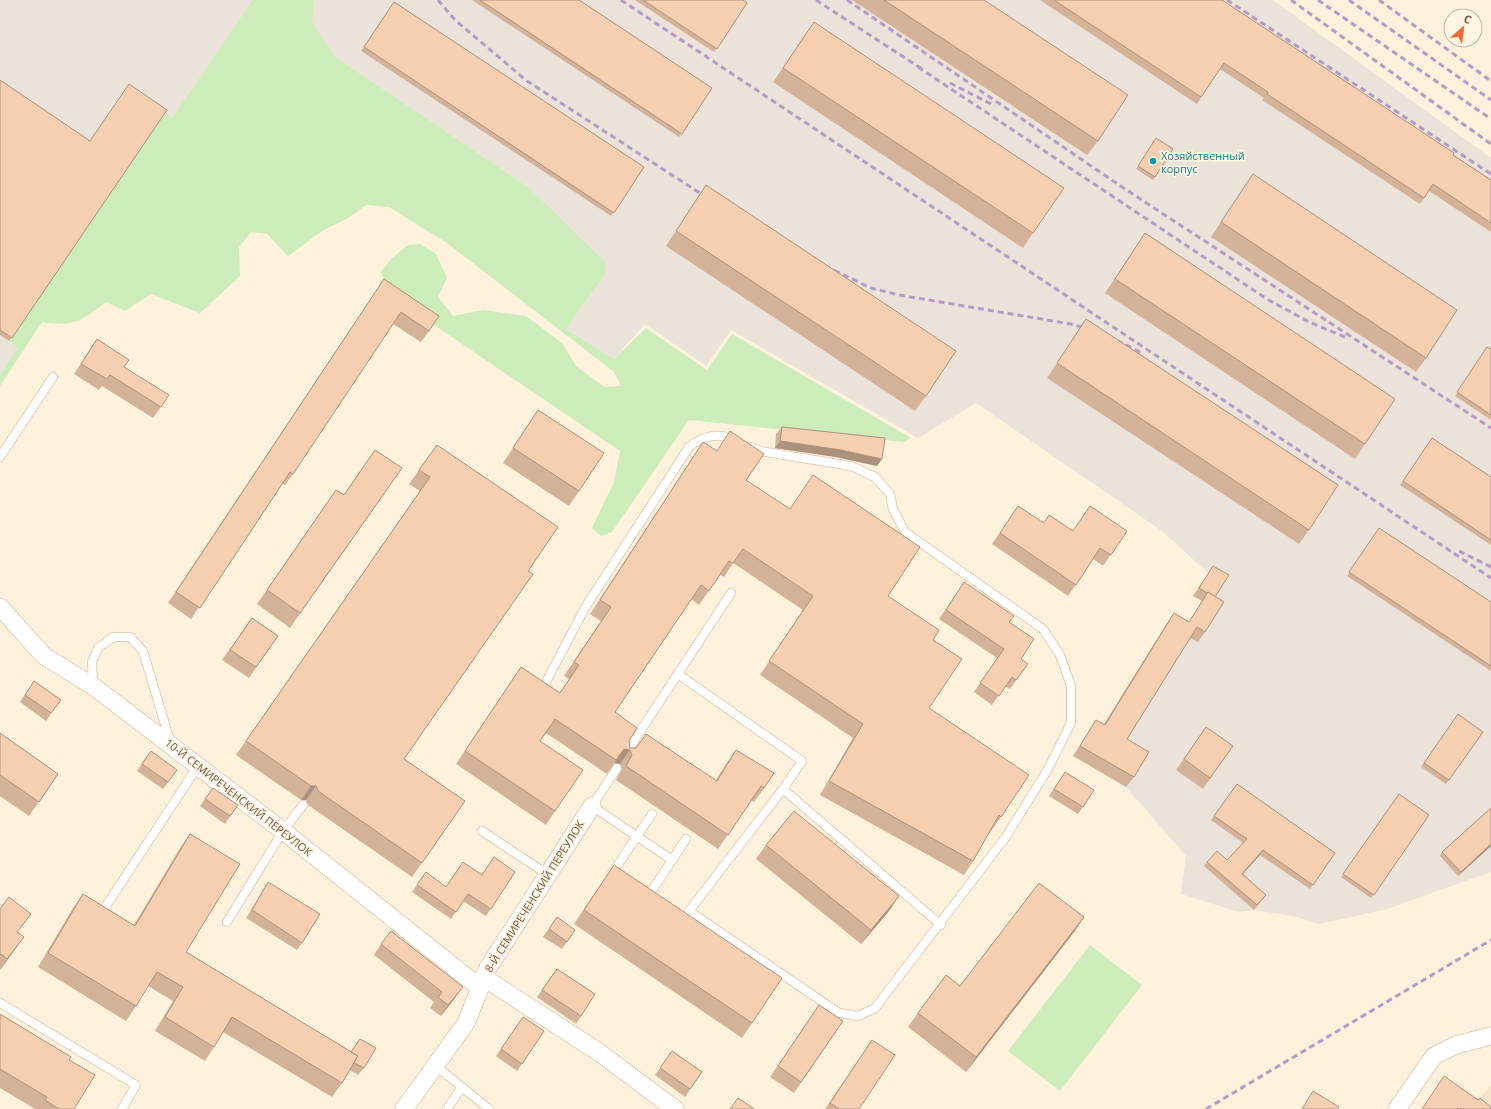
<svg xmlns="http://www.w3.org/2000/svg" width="1491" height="1109" font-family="'Open Sans',sans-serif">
	<rect width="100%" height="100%" fill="#fef2dc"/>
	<!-- residential -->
	<polygon fill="#f6e4ca" points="1491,1085 1491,1109 1469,1109"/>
	<!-- industrial -->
	<g fill="#ebe2d9">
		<polygon points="0,0 253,0 172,119 165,114 9,342 19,348 0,375"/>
		<polygon points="289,0 1273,0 1491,158 1491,872 1387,909 1319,924 1293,916 1254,910 1239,912 1181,894 1186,856 1126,787 1141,763 1089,730 1105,723 1167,623 1182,632 1223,582 1208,573 1162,531 976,403 918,438 731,330 706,366 645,324 614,359 566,329 605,274 528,187 278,18"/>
	</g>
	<!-- green -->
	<g fill="#ccecba">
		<path d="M253,0H314L312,22L334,56L528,187L605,262V274L566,329L614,359L646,328L707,370L732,334L911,438L904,442L689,420L612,532L601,536L592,528L614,482L620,451L387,293L381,272L391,259L408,245L420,244L436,254L447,278L438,297L453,316L483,310L526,316L562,343L577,367L605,387L621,386L614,372L447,243L389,207L366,205L350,217L322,231L288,256L267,234L251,232L239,247L240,276L200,313L151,294L125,311L106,302C81,321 75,327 42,322L0,386V375L18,348L9,341L165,113L172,118Z"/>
		<polygon points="1090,945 1142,985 1060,1091 1008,1051"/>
	</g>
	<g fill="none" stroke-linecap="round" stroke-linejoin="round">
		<!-- lane casing -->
		<g stroke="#e2ceb8" stroke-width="10">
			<g id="lane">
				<polyline points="0,457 53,377"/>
				<polyline points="678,674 802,761 783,789 689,911 839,1013 858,1016 875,1008 1005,838 1048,769 1071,723 1071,686 1060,655 1043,629 905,532 893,509 890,494 875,477 851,466 760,451 751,447"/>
				<path d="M546,682L586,606L689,447C702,436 719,432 735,440"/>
				<polyline points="93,686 92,662 98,648 113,637 130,637 143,651 170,741"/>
				<polyline points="624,756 731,593"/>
				<polyline points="617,768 592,806 672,860"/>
				<polyline points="783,789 941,925"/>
				<polyline points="482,831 547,874"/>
				<polyline points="611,875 652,814"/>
				<polyline points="647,898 686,839"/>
				<polyline points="106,906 198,766"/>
				<polyline points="227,922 283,831 303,805"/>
				<polyline points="0,1003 136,1085 122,1109"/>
				<polyline points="436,1066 489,1109"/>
				<polyline points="447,1109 462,1087"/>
			</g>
		</g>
		<!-- street casing -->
		<g stroke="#e2ceb8" stroke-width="19">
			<g id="street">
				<polyline points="0,607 44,656 93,686 283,831 479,987"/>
				<polyline points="483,977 600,1053 675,1109"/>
				<polyline points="404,1109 466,1023 488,968 592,806"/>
				<polyline points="1397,1109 1434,1056 1456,1045 1491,1036"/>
			</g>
		</g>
		<!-- lane -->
		<use href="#lane" stroke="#fff" stroke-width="8"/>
		<!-- street -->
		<use href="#street" stroke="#fff" stroke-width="17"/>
		<!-- rail -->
		<g stroke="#b59bc7" stroke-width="3" stroke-dasharray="6 4" stroke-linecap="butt">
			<polyline points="438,0 455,20 527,81 709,199"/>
			<polyline points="621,0 1491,578"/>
			<polyline points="816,0 922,69"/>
			<polyline points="847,0 1125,189 1491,428"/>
			<polyline points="1227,0 1491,174"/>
			<polyline points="1291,0 1491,144"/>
			<polyline points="1318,0 1491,119"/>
			<polyline points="1349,0 1491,100"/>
			<polyline points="1379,0 1491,81"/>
			<polyline points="918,67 1267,299 1309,322 1345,337"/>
			<polyline points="950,83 995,106"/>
			<polyline points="825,266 871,288 899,295 1071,324 1092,330"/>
			<polyline points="1108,336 1142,353"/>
			<polyline points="1459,551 1491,567"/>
			<polyline points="1206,1109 1491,940"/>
		</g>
	</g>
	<!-- wall -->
	<g fill="#d4b298">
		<polygon points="472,0 579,0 712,88 679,137"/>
		<polygon points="635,0 743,0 747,3 714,52"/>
		<polygon points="852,0 984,0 1098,141 1087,155"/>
		<polygon points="1040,0 1222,0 1491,180 1491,232 1429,191 1420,204 1262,100 1264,98 1220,69 1197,104"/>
		<polygon points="394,2 644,167 611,216 361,51"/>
		<polygon points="814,22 1033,233 1023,248 773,82"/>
		<polygon points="0,80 90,141 167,110 9,341 0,335"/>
		<polygon points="1156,138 1173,149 1153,180 1136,169"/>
		<polygon points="1253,174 1426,358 1416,372 1211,237"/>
		<polygon points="706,185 926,396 915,411 666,246"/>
		<polygon points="1145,233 1365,444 1355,459 1105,293"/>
		<polygon points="384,279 429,331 421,342 393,324 293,474 285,485 282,484 191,619 168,603"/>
		<polygon points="1086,319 1309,530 1299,544 1047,378"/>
		<polygon points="97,339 124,367 161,407 153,418 102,386 99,390 74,374"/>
		<polygon points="1487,347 1491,349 1491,420 1455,396"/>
		<polygon points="538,410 579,491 569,506 503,463"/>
		<polygon points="782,427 877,466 836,457 775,448 776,434"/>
		<polygon points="1432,438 1491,477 1491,545 1400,485"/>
		<polygon points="703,442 746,480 888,596 933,640 929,708 1001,817 991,831 991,830 973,861 964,875 820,795 853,738 760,675 803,610 733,563 724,577 720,575 699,605 691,599 615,712 629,741 630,748 716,780 726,764 736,750 764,788 754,802 751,800 718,849 616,780 622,769 620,764 614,763 607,774 546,733 540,741 555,811 546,825 456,764 521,667 560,693 569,679 564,676 601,621 590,614"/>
		<polygon points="437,445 528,571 404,759 465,801 412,877 308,805 306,800 301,800 236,755 420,491 409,484"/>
		<polygon points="402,468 290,628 257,604 336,490 344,495"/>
		<polygon points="1018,506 1043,523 1072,531 1127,531 1103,566 1093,559 1068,596 992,544"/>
		<polygon points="1379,528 1491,602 1491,671 1347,576"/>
		<polygon points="1213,566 1215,597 1205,632 1198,642 1190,638 1127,739 1134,777 1126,787 1073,756 1096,720 1104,724 1167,623 1174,613 1189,622 1202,601 1193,596"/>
		<polygon points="964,582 1009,622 1021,659 1028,664 1010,689 1005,686 992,705 974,692 997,658 939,619"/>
		<polygon points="252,618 278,636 249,678 222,660"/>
		<polygon points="34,681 61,700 46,721 20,702"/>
		<polygon points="1458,714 1483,732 1446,784 1421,767"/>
		<polygon points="1206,727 1233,746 1203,789 1176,770"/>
		<polygon points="0,733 58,774 29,816 0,796"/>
		<polygon points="151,751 177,770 163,789 137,771"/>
		<polygon points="1065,772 1083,807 1078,814 1049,796"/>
		<polygon points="1237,784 1335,853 1310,889 1260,855 1243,874 1266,895 1254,910 1204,866 1207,862 1227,860 1243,843 1211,820"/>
		<polygon points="213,788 238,805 225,824 200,806"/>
		<polygon points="1399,794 1429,815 1371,898 1341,877"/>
		<polygon points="190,834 186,952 351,1052 360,1039 364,1068 358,1075 350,1070 342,1083 332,1097 223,1032 214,1047 205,1061 155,1031 173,1001 148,986 136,1006 126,1021 38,967 73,908 83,894 134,925 180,848"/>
		<polygon points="766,845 889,911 861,944 756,859"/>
		<polygon points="1491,846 1458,876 1440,856 1442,852"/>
		<polygon points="515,872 486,916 463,901 451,919 412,892 417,885 446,887 482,875"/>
		<polygon points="604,879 752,1023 742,1038 574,924"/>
		<polygon points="268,882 302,943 297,950 246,918"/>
		<polygon points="0,909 18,932 24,937 0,970"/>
		<polygon points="557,917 575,930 562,949 543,937"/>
		<polygon points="1084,917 1074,932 966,1072 908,1027 918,1013 960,986"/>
		<polygon points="381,944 455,998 441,1016 430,1008 434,1002 374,955"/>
		<polygon points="557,969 595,994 576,1024 537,997"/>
		<polygon points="819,1005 843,1021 794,1093 770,1077"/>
		<polygon points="0,1014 69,1060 74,1109 35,1109 0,1088"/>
		<polygon points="523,1017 544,1031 517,1071 496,1056"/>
		<polygon points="872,1040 859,1109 825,1109"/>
		<polygon points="672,1051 702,1072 685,1097 655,1075"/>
	</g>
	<!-- shaded-wall -->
	<g fill="#ac917c">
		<polygon points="780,441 841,450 882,459 877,466 836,457 775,448"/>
		<polygon points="624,749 630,750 620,764 614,763 607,774"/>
		<polygon points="311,786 316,786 306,800 301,800"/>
		<polygon points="1491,844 1491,846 1458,876 1461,872"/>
		<polygon points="1263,850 1260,855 1239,878 1242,874"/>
		<polygon points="899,896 889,911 861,944 871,930"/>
		<polygon points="1084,917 1074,932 966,1072 976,1057"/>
		<polygon points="24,937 0,970 7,959"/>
		<polygon points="463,987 455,998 441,1016 448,1005"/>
	</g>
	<!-- building -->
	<g fill="#f6cfb1" stroke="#ac917c">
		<polygon points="480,0 579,0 712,88 682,134"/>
		<polygon points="643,0 743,0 747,3 717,49"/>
		<polygon points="884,0 984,0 1128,95 1098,141"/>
		<polygon points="1054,0 1222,0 1454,153 1453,155 1491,180 1491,223 1433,184 1424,198 1267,94 1268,92 1224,63 1201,97"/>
		<polygon points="394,2 644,167 614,213 364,47"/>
		<polygon points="814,22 1064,188 1033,233 783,68"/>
		<polygon points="0,80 90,141 129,84 167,110 12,338 0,330"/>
		<polygon points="1156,138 1173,149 1155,177 1138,166"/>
		<polygon points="1253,174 1457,310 1426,358 1221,222"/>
		<polygon points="706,185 956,351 926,396 676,231"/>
		<polygon points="1145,233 1395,399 1365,444 1115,279"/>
		<polygon points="384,279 439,316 429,331 401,312 293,474 290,472 200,608 176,592"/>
		<polygon points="1086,319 1338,485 1309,530 1057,363"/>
		<polygon points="97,339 129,360 124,367 169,395 161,407 110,375 107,379 81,364"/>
		<polygon points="1487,347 1491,349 1491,415 1457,392"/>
		<polygon points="538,410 604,453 579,491 513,448"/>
		<polygon points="782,427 885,438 882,459 841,450 780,441"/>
		<polygon points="730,431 764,454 746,480 790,509 813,475 920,547 888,596 939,630 933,640 962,659 929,708 1029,775 1001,817 999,815 973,861 829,781 863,724 769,661 813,596 743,549 733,563 729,561 709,591 701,585 615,712 637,728 629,741 630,748 636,748 646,734 717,781 736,750 774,773 764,788 761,786 728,835 626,766 632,755 630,750 624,749 616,760 555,719 540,741 583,770 555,811 465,751 521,667 560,693 579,665 574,662 611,607 600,600 703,442 717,451"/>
		<polygon points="1432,438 1491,477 1491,540 1403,481"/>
		<polygon points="437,445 558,527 528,571 533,574 404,759 465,801 422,863 318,791 316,786 311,786 246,741 430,477 419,470"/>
		<polygon points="375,450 402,468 300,613 267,590 336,490 344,495"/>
		<polygon points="1018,506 1044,523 1049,515 1073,531 1090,506 1127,531 1111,555 1100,548 1076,585 1000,533"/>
		<polygon points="1379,528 1491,602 1491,666 1349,572"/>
		<polygon points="1213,566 1229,575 1215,597 1208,592 1207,593 1199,588"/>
		<polygon points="964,582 1014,616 1009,622 1034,639 1021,659 1028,664 1016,680 1012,677 999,696 980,683 1004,649 946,610"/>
		<polygon points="1208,592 1224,602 1205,632 1197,627 1127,739 1149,752 1134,777 1080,746 1096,720 1105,725 1174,613 1189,622"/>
		<polygon points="252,618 278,636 256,667 230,650"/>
		<polygon points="34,681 61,700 51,713 25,695"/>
		<polygon points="1458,714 1483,732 1449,780 1424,763"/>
		<polygon points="1206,727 1233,746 1210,778 1184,759"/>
		<polygon points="0,733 58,774 39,802 0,775"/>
		<polygon points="151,751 177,770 168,782 142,764"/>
		<polygon points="1065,772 1094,790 1083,807 1054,789"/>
		<polygon points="1237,784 1335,853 1313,885 1263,850 1242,874 1266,895 1257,905 1207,862 1217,851 1227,860 1247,839 1214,816"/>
		<polygon points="213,788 238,805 230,816 205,799"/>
		<polygon points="1399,794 1429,815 1374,895 1343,874"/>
		<polygon points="1491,808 1491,844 1461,872 1442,852"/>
		<polygon points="794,811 899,896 871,930 766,845"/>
		<polygon points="190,834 240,864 186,952 358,1056 342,1083 232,1017 214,1047 165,1017 183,987 157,972 136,1006 48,953 83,894 135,926"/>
		<polygon points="494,857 515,872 491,909 468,894 456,912 417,885 426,872 446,887 463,862 482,875"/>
		<polygon points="614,865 782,978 752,1023 584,910"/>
		<polygon points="268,882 320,914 302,943 252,910"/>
		<polygon points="1039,883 1084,917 976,1057 918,1013 946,975 960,986"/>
		<polygon points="9,897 31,914 17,932 24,937 7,959 1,954 0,955 0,909"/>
		<polygon points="557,917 575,930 567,942 549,929"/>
		<polygon points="391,931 463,987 448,1005 438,997 442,992 381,944"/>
		<polygon points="557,969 595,994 581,1016 542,990"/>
		<polygon points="819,1005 843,1021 801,1082 778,1066"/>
		<polygon points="0,1014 71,1057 69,1060 95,1075 74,1109 59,1109 45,1100 47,1097 0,1069"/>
		<polygon points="523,1017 544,1031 522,1064 501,1049"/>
		<polygon points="360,1039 376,1048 364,1068 354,1063 358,1056 351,1052"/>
		<polygon points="872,1040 895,1055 859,1109 839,1109 830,1103"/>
		<polygon points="672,1051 702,1072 690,1089 660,1068"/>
		<polygon points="1444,1076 1478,1100 1480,1098 1491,1107 1491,1109 1459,1109 1458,1108 1457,1109 1422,1109"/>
		<polygon points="1313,1091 1339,1107 1338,1109 1302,1109"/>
		<polygon points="738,1098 754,1109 730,1109"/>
	</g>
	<!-- markers -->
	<circle fill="#0f9aa8" stroke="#fff6e4" stroke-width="1.5" cx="1153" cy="161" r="4"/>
	<g text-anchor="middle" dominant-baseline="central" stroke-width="3.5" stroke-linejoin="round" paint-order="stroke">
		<!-- culture labels -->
		<g font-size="11" fill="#0d838f" stroke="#fff6e4" text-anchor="start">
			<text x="1161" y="155">Хозяйственный<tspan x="1161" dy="13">корпус</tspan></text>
		</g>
		<!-- street labels -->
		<g font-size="11" fill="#755743" stroke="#fff6e4">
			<text transform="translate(239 797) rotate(38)">10-Й СЕМИРЕЧЕНСКИЙ ПЕРЕУЛОК</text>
			<text transform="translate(534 896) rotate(-58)">8-Й СЕМИРЕЧЕНСКИЙ ПЕРЕУЛОК</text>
		</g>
	</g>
	<!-- north arrow -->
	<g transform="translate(1463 28) rotate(28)"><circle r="19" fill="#fff6e4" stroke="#c8b6a4"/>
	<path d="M0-3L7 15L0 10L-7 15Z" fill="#f46735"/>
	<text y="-6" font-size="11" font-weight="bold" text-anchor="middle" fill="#755743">С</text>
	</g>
</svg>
